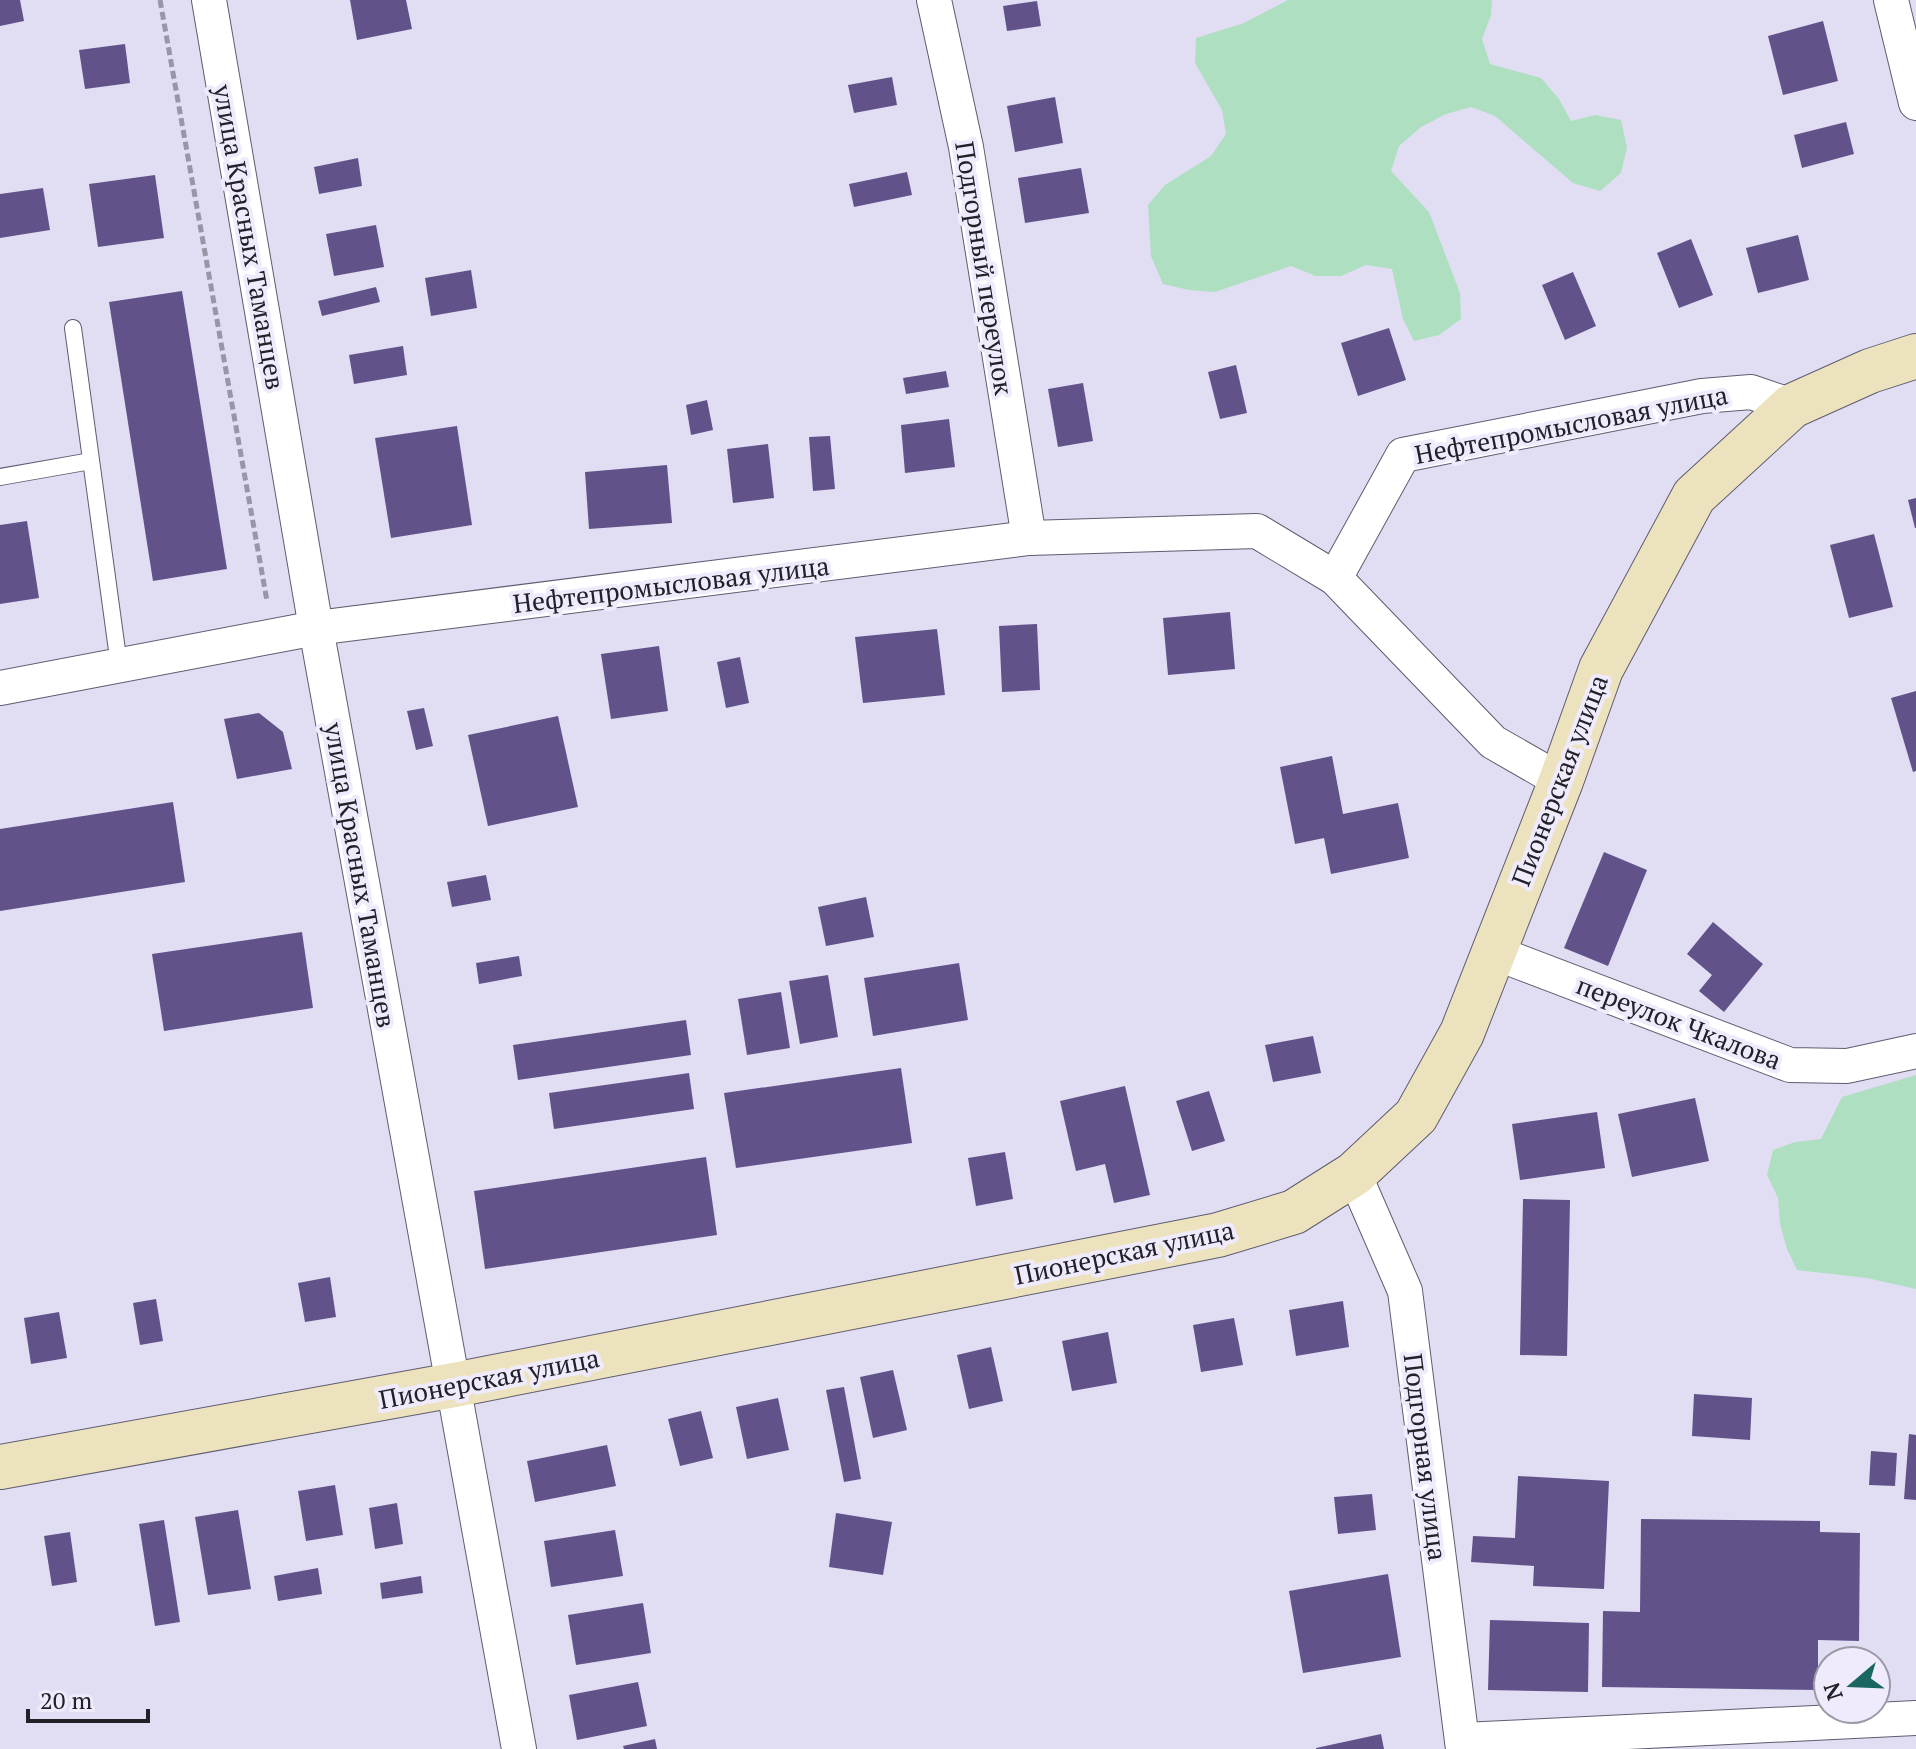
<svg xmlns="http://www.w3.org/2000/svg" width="1916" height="1749" font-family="'PT Serif',serif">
	<rect width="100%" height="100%" fill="#e1def4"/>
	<!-- green -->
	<g fill="#aedfc0">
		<polygon points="1288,0 1492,0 1491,15 1482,39 1490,64 1541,78 1559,99 1571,121 1595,115 1621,120 1627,147 1621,173 1600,191 1573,183 1495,116 1471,107 1446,114 1421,127 1399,146 1391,171 1429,212 1460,293 1461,319 1439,335 1414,341 1403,319 1392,269 1366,265 1341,276 1316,276 1291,266 1215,292 1189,290 1163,284 1151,256 1148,205 1165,185 1211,156 1226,134 1222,110 1195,63 1196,38 1244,23"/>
		<polygon points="1916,1075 1916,1289 1867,1278 1797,1270 1787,1249 1780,1224 1778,1198 1767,1175 1773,1150 1795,1142 1821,1139 1842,1097"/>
	</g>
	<!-- building -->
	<g fill="#61538a">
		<polygon points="0,0 20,0 24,21 0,26"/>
		<polygon points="350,0 406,0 412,29 357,40"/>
		<polygon points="1037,1 1041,26 1007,31 1003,6"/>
		<polygon points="1823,21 1838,81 1783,95 1768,36"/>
		<polygon points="125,44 130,83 85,89 79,50"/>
		<polygon points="892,77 897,105 854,113 848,85"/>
		<polygon points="1055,97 1063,143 1015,152 1007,106"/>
		<polygon points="1846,122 1854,154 1802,168 1794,135"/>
		<polygon points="358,158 362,186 319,194 314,167"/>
		<polygon points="1081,168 1089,213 1025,223 1018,178"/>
		<polygon points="907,172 912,195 854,207 849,184"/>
		<polygon points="155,175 164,238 98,247 89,184"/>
		<polygon points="43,188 50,230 0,238 0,194"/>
		<polygon points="376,225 384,267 334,276 326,234"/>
		<polygon points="1798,235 1809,280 1758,293 1746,248"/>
		<polygon points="1691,239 1713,295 1679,308 1657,253"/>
		<polygon points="471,270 477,308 431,316 425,278"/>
		<polygon points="1573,272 1596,326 1565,340 1542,285"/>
		<polygon points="376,287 380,302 322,316 318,301"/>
		<polygon points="182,291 227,569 153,581 109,302"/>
		<polygon points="1389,328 1406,380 1358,396 1341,343"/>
		<polygon points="403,346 407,375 354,384 349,355"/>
		<polygon points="1236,365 1247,413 1220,419 1208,372"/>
		<polygon points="946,371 949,387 906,394 903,378"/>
		<polygon points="1083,383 1093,441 1058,447 1048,389"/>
		<polygon points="707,400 713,430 691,435 686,405"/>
		<polygon points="949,419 955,467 905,473 901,425"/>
		<polygon points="457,426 472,525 391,538 375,438"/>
		<polygon points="830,436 835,489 813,491 809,437"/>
		<polygon points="768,444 774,498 733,503 727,449"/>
		<polygon points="667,465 672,523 589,529 585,472"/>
		<polygon points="1916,498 1916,528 1915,528 1908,500"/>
		<polygon points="27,521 39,598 0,604 0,525"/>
		<polygon points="1874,534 1893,607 1849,618 1830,545"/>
		<polygon points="1230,612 1235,669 1168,675 1163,618"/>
		<polygon points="1037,624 1040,690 1002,692 999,626"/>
		<polygon points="937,629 945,695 863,703 855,637"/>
		<polygon points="659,646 668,711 611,719 601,654"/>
		<polygon points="740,657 749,703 726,708 717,662"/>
		<polygon points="1916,691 1916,771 1913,772 1891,698"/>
		<polygon points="424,708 433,746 416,750 407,711"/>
		<polygon points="259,713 283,732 292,769 237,779 224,719"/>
		<polygon points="558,716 578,807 488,826 468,735"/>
		<polygon points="1332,756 1343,814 1398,803 1409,858 1331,874 1324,838 1295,844 1280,767"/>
		<polygon points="173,802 185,882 0,911 0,829"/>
		<polygon points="1604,852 1647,870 1608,966 1564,948"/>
		<polygon points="486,875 491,900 452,907 447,882"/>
		<polygon points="866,897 874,937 826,946 818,907"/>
		<polygon points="1713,922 1763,964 1724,1012 1699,991 1712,975 1687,954"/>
		<polygon points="302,932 313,1008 164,1031 152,954"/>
		<polygon points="519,956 522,976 479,984 476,963"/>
		<polygon points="959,963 968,1020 873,1036 864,978"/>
		<polygon points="828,975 838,1037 800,1044 789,981"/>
		<polygon points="781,992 790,1048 747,1055 738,999"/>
		<polygon points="686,1020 691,1055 518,1080 513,1045"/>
		<polygon points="1313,1036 1321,1073 1273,1082 1265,1045"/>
		<polygon points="901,1068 912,1143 736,1168 724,1093"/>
		<polygon points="689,1073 694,1109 554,1129 549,1093"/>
		<polygon points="1125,1086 1150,1195 1114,1203 1105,1164 1076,1171 1060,1101"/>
		<polygon points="1209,1091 1225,1141 1192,1151 1176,1101"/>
		<polygon points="1695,1098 1709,1161 1632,1177 1618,1114"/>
		<polygon points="1597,1112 1605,1168 1520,1180 1512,1124"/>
		<polygon points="1005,1152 1013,1199 976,1206 968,1158"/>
		<polygon points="706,1157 717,1235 485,1269 474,1191"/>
		<polygon points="1523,1199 1570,1200 1567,1356 1520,1355"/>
		<polygon points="330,1277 336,1317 305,1322 298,1283"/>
		<polygon points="156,1299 163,1341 140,1345 133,1303"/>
		<polygon points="1343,1301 1349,1347 1296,1356 1289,1310"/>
		<polygon points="59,1312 67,1358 31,1364 24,1318"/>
		<polygon points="1234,1318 1243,1365 1201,1372 1193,1325"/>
		<polygon points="1108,1332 1117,1383 1072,1391 1062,1341"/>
		<polygon points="991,1347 1003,1401 969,1409 957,1355"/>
		<polygon points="893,1370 907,1430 873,1438 860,1377"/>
		<polygon points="844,1387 861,1479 844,1482 826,1390"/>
		<polygon points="1694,1394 1752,1398 1750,1440 1692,1436"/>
		<polygon points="778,1398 789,1450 747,1459 736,1407"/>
		<polygon points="701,1411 713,1458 680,1466 668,1419"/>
		<polygon points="1909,1434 1916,1435 1916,1500 1904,1499"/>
		<polygon points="607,1445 616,1486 535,1502 527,1461"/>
		<polygon points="1871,1451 1897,1453 1895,1486 1869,1485"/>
		<polygon points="1518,1476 1609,1481 1604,1589 1533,1586 1534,1566 1471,1562 1473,1536 1515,1538"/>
		<polygon points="335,1485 343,1535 306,1541 298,1491"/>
		<polygon points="1372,1494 1376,1530 1338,1534 1334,1497"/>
		<polygon points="397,1503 403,1544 375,1549 369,1508"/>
		<polygon points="238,1510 251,1589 208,1595 195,1517"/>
		<polygon points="836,1513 892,1522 883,1575 829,1567"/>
		<polygon points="1641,1519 1820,1521 1820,1532 1860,1533 1859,1641 1818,1640 1818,1690 1602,1687 1603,1611 1640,1612"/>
		<polygon points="164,1520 180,1622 155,1626 139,1524"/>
		<polygon points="615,1530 623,1576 551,1587 544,1541"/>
		<polygon points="70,1532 77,1582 52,1586 44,1536"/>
		<polygon points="318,1568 322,1594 278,1601 274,1576"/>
		<polygon points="1388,1574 1401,1657 1303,1673 1289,1591"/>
		<polygon points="421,1576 423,1593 382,1599 380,1583"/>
		<polygon points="643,1603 651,1653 576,1665 568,1615"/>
		<polygon points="1490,1620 1589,1623 1588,1692 1488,1690"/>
		<polygon points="638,1682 647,1726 577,1740 569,1695"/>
		<polygon points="1381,1734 1384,1749 1316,1749 1316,1748"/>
		<polygon points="655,1739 657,1749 624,1749 623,1746"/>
	</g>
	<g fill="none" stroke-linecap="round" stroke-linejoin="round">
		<!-- lane casing -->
		<g stroke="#5f5c6f" stroke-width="18">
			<g id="lane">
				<polyline points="73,328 119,665"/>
				<polyline points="0,477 91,461"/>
			</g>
		</g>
		<!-- street casing -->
		<g stroke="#5f5c6f" stroke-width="36">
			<g id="street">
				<polyline points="209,0 316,628 519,1749"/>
				<polyline points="934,0 966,147 1029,538"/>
				<polyline points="1891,0 1916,103"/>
				<polyline points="1335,578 1493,742 1561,781"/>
				<polyline points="0,688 316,628 1029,538 1257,531 1335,578 1403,455 1702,396 1751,392 1792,406"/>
				<polyline points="1493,952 1790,1065 1847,1066 1916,1051"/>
				<polyline points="1354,1174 1405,1291 1463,1749"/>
				<polyline points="1462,1740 1916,1718"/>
			</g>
		</g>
		<!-- secondary casing -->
		<g stroke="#5f5c6f" stroke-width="46">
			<polyline id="secondary" points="0,1467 454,1385 1218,1235 1294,1212 1354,1174 1416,1116 1462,1033 1561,781 1601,669 1694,496 1792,406 1870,371 1916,356"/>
		</g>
		<!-- path -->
		<polyline stroke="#9896a6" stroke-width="5" stroke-dasharray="8 4" stroke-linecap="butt" points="160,0 267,601"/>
		<!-- lane -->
		<use href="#lane" stroke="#fff" stroke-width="16"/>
		<!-- street -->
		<use href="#street" stroke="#fff" stroke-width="34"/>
		<!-- secondary -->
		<use href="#secondary" stroke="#ece2be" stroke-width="44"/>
	</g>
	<g text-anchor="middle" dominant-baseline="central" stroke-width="8" stroke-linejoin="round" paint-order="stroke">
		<!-- street labels -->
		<g font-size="26" fill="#222128" stroke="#efebfd">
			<text transform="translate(250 237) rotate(80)">улица Красных Таманцев</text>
			<text transform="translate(985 268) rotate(81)">Подгорный переулок</text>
			<text transform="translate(1571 424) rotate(-11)">Нефтепромысловая улица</text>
			<text transform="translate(671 584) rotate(-7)">Нефтепромысловая улица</text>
			<text transform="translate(1559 780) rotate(-69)">Пионерская улица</text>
			<text transform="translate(361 875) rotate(80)">улица Красных Таманцев</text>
			<text transform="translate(1679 1022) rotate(21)">переулок Чкалова</text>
			<text transform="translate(1124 1252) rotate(-12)">Пионерская улица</text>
			<text transform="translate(489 1378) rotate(-11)">Пионерская улица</text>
			<text transform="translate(1426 1457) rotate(83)">Подгорная улица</text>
		</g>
	</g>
	<!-- north arrow -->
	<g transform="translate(1852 1685) rotate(251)"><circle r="38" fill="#efebfd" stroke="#9d9aa8" stroke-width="2"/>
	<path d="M0-6L14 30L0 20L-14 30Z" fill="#1a6762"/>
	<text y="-12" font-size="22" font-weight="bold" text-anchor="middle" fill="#222128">N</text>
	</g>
	<!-- scale -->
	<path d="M28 1709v12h120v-12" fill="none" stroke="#222128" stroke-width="4"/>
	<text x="40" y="1709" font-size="24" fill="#222128" stroke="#efebfd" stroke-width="6" paint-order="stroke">20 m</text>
</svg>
